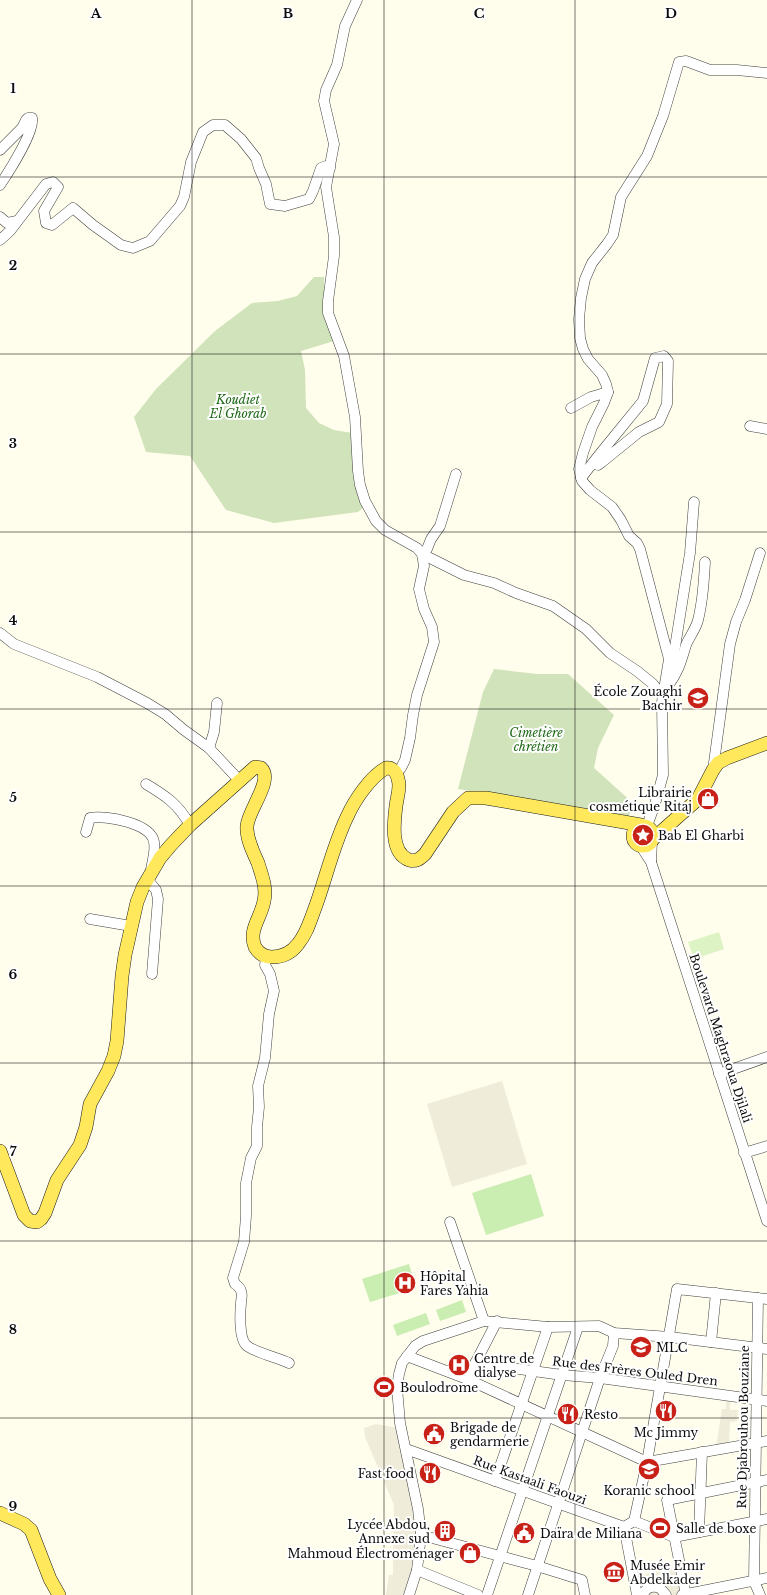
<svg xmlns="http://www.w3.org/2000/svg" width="767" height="1595" font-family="'Libre Baskerville',serif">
	<rect width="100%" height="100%" fill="#fffdeb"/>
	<!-- green -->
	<g fill="#caedb1">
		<polygon points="531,1174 544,1216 486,1235 472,1193"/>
		<polygon points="409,1264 416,1288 370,1302 362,1279"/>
		<polygon points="462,1300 466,1312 440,1321 436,1310"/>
		<polygon points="426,1313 430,1324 397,1336 393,1325"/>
	</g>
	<!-- cemetery -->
	<g fill="#d1e3ba">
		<polygon points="314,277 324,277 325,318 334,341 301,351 305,370 306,408 319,423 334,430 352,433 363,508 358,512 274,523 226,510 190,456 146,452 134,417 156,389 215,331 252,303 278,301 297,296"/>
		<polygon points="494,669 537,674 568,674 614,715 598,748 594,768 633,803 629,816 458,789 483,692"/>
	</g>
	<!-- pitch -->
	<g fill="#def3c4">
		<polygon points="719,932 724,949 694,959 688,942"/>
		<polygon points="391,1377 392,1396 376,1397 375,1378"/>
	</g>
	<!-- plaza -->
	<g fill="#efecda">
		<polygon points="502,1081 527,1164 452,1187 427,1104"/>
		<polygon points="726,1401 730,1402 730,1410 738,1410 737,1421 730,1422 729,1445 716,1447 722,1409 726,1409"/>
		<polygon points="376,1424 398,1428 414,1508 416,1535 413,1568 405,1595 386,1595 386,1594 389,1575 393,1575 394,1505 365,1437 364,1428"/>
		<polygon points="676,1567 682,1595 632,1595 629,1578"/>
	</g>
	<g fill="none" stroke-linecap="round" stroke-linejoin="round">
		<!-- minor casing -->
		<g stroke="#3f3f3f" stroke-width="11">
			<g id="minor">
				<polyline points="357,0 345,26 337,65 326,90 324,101 334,144 326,187 334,237 334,256 328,301 328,313 344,356 355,417 358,471 360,485 365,501 376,521 385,530 417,548 422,554 424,566 419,589 424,609 432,627 434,642 417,695 413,715 410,738 405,760 401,768 396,773"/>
				<path d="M0,150L22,128L26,120L28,118H32C35,131 8,173 0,185"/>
				<polyline points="0,217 7,223 17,221"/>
				<polyline points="0,240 10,231 46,184 53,182 58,187 44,211 46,223 52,225 73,208 93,225 121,245 133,248 150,241 180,206 184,197 191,162 203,132 213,125 225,125 241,139 256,158 259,168 266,184 270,204 285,206 309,199 313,191 321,168 326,166 330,168"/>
				<polyline points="571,408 591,397 608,392"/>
				<polyline points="750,426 767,429"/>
				<polyline points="456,474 440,526 431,539 427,549 422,554 464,575 494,583 516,593 553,606 586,629 610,653 637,671 653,684 663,697 665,693"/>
				<polyline points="581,478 599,455 643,401 655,358 664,356 668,361 667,404 659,422 639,432 602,462 598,465 593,463"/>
				<polyline points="0,633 14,644 97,677 147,703 165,714 184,730 209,748 239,780"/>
				<polyline points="672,666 690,553 694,502"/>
				<path d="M667,687C678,673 681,662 686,645C689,637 696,629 698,620C703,601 704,581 705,562"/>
				<polyline points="209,748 214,732 217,703"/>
				<polyline points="713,770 730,644 736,622 745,600 760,553"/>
				<path d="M146,784C166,796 178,804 190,825"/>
				<polyline points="647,826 655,804 663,775 662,702 669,659 640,549 637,543 629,536 621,520 612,507 590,490 582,481 579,469 583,453 592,427 604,403 608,392 606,384 602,375 588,359 583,349 580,338 579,319 581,298 585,279 592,263 607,244 613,235 621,197 647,156 663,116 679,62 686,61 710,70 737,70 767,73"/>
				<path d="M86,832L90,818C106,815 151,823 154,842C156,851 152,862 151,870"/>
				<polyline points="640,845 651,862 767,1221"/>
				<polyline points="651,862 652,841"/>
				<polyline points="147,879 156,890 158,899 152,974"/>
				<polyline points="90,919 131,926"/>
				<path d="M266,957L265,965L270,974L274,991L269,1014L265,1058L258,1086L259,1107L257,1127V1146L251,1158L246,1183V1216L244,1242L233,1278L235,1284C238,1286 240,1287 241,1291C243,1294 241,1299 241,1303C240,1313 239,1338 246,1345C253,1352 279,1358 289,1363"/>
				<polyline points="719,1074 767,1057"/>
				<polyline points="744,1153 767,1146"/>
				<polyline points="450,1222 484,1321"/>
				<polyline points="758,1298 754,1581 760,1595"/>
				<polyline points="711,1342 716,1293"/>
				<polyline points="407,1356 467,1379 647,1462 767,1441"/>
				<polyline points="475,1363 562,1375 600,1378 767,1401"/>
				<polyline points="467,1379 497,1321"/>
				<polyline points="406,1449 624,1527"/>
				<polyline points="495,1481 548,1327"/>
				<polyline points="634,1521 674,1537 767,1519"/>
				<polyline points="624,1527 634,1521 647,1462 677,1289 767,1299"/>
				<polyline points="624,1527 637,1595"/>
				<polyline points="699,1532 702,1452"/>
				<polyline points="421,1535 537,1566 582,1580 585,1595"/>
				<polyline points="417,1570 478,1595"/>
				<polyline points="409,1595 417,1570 421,1535 418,1509 400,1423 397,1388 399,1374 402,1363 415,1346 423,1341 484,1321 548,1327 599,1326 614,1333 670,1337 767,1349"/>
				<polyline points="487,1595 578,1327"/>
				<polyline points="528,1595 600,1378 613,1346 614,1333"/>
				<path d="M643,1595C646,1587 653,1585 660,1588L666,1595"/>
				<polyline points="682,1595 767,1578"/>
				<polyline points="686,1595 667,1500 767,1480"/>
			</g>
		</g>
		<!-- major casing -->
		<g stroke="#1d1d1d" stroke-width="14">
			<g id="major">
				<circle cx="643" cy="836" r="10"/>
				<polyline points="654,838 698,799 713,770 718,763 727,758 767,743"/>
				<path d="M0,1151L24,1215L30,1221L37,1222L41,1219L45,1213L57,1180L80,1145L86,1127L90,1104L108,1071L114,1056L117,1041L122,976L125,955L137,902L143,887L160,858L171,845L190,825L255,767L261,768C274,780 248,810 247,826C246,838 253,852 258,863C262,876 267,888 264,901C261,918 248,930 255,947C259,954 265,957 272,957C283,957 292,952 298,944C307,933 310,921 315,908C326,878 333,846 347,817C354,801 370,777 386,768C392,767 397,772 398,779C401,787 397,797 396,806C394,822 390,853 409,860C416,862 420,859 425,854L453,812L468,798H486L641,825"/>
				<polyline points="0,1513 24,1524 31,1530 50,1579 59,1595"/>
			</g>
		</g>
		<!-- minor -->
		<use href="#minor" stroke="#fff" stroke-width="10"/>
		<!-- major -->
		<use href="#major" stroke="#ffe85b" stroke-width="13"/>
	</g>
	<!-- grid -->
	<path fill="none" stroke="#0c0c0c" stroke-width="1" stroke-opacity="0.55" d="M192,0V1595M384,0V1595M575,0V1595M0,177H767M0,354H767M0,532H767M0,709H767M0,886H767M0,1063H767M0,1241H767M0,1418H767"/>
	<!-- icons -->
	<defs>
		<g id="school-disc" transform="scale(1.15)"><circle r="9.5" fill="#c82218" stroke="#fff"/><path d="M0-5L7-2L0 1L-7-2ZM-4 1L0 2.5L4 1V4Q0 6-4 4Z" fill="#fff"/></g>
		<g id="shop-disc" transform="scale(1.15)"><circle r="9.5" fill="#c82218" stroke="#fff"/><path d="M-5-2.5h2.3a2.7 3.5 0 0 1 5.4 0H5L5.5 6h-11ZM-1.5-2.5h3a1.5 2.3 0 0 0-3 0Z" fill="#fff"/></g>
		<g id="sight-disc" transform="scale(1.15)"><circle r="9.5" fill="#c82218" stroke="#fff"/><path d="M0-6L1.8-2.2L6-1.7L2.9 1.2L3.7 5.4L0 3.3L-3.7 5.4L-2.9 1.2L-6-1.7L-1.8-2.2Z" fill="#fff"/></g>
		<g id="hospital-disc" transform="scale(1.15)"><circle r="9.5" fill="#c82218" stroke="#fff"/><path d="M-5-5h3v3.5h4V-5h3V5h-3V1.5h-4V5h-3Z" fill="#fff"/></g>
		<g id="university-disc" transform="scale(1.15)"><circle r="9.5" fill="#c82218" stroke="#fff"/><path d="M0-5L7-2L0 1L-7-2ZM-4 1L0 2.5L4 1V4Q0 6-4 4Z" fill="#fff"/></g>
		<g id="stadium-disc" transform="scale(1.15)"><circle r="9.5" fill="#c82218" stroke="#fff"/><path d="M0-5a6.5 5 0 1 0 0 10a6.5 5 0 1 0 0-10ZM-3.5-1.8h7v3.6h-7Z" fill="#fff"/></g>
		<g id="restaurant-disc" transform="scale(1.15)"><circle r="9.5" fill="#c82218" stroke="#fff"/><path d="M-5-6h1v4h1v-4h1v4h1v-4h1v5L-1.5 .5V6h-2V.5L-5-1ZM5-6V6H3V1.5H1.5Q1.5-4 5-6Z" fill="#fff"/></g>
		<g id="civic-disc" transform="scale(1.15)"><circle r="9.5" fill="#c82218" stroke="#fff"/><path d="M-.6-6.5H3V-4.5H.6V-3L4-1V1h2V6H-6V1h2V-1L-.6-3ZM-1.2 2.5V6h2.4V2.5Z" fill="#fff"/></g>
		<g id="building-disc" transform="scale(1.15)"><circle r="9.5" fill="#c82218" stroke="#fff"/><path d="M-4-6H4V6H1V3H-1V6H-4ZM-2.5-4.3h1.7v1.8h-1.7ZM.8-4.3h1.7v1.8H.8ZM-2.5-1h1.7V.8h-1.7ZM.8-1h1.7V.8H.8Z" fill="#fff"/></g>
		<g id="museum-disc" transform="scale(1.15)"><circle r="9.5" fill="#c82218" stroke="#fff"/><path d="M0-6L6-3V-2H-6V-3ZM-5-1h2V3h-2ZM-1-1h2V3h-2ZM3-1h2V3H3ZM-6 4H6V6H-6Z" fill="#fff"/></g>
	</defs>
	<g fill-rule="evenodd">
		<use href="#school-disc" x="698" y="698"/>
		<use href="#shop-disc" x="708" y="799"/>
		<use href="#sight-disc" x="643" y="835"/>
		<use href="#hospital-disc" x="405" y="1283"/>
		<use href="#university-disc" x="641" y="1347"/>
		<use href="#hospital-disc" x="459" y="1365"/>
		<use href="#stadium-disc" x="384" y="1387"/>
		<use href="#restaurant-disc" x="666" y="1411"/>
		<use href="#restaurant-disc" x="568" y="1414"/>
		<use href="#civic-disc" x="434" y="1434"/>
		<use href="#school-disc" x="649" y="1469"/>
		<use href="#restaurant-disc" x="430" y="1473"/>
		<use href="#stadium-disc" x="660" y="1528"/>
		<use href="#building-disc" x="445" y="1531"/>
		<use href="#civic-disc" x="524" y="1533"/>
		<use href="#shop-disc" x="470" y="1553"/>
		<use href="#museum-disc" x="614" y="1572"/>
	</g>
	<g text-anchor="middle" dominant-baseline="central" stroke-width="4" stroke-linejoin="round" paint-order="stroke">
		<!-- park labels -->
		<g font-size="12" font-style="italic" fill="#1f6917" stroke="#fff">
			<text x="238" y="399">Koudiet<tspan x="238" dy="14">El Ghorab</tspan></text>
			<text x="536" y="732">Cimetière<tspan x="536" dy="14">chrétien</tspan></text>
		</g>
		<!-- poi labels -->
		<g font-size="12" fill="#0c0c0c" stroke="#fff" text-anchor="start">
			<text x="682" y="691" text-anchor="end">École Zouaghi<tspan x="682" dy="14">Bachir</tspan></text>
			<text x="692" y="792" text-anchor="end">Librairie<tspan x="692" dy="14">cosmétique Ritaj</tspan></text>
			<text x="658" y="835">Bab El Gharbi</text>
			<text x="420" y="1276">Hôpital<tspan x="420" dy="14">Fares Yahia</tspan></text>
			<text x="656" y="1347">MLC</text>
			<text x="474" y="1358">Centre de<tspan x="474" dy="14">dialyse</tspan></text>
			<text x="400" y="1387">Boulodrome</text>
			<text x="584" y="1414">Resto</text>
			<text x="450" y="1427">Brigade de<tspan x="450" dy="14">gendarmerie</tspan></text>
			<text x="666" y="1432" text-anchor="middle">Mc Jimmy</text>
			<text x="414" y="1473" text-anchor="end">Fast food</text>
			<text x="649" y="1490" text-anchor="middle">Koranic school</text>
			<text x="430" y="1524" text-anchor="end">Lycée Abdou,<tspan x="430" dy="14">Annexe sud</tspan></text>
			<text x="676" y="1528">Salle de boxe</text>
			<text x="540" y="1533">Daïra de Miliana</text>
			<text x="454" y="1553" text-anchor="end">Mahmoud Électroménager</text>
			<text x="630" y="1565">Musée Emir<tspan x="630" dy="14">Abdelkader</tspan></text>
		</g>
		<!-- street labels -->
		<g font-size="12" fill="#0c0c0c" stroke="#fff">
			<text transform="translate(721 1038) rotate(72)">Boulevard Maghraoua Djilali</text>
			<text transform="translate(635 1371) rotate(7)">Rue des Frères Ouled Dren</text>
			<text transform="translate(743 1427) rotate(-89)">Rue Djabrouhou Bouziane</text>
			<text transform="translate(530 1480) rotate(20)">Rue Kastaali Faouzi</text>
		</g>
	</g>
	<g font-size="13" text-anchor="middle" font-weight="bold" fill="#0c0c0c" stroke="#fff" stroke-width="4" stroke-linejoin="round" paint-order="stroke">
		<text x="96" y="18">A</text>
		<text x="288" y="18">B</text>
		<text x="479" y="18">C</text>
		<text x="671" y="18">D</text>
		<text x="13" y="93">1</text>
		<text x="13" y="270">2</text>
		<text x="13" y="448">3</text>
		<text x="13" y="625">4</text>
		<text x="13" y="802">5</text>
		<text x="13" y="979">6</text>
		<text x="13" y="1156">7</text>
		<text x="13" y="1334">8</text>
		<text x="13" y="1511">9</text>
	</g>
</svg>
